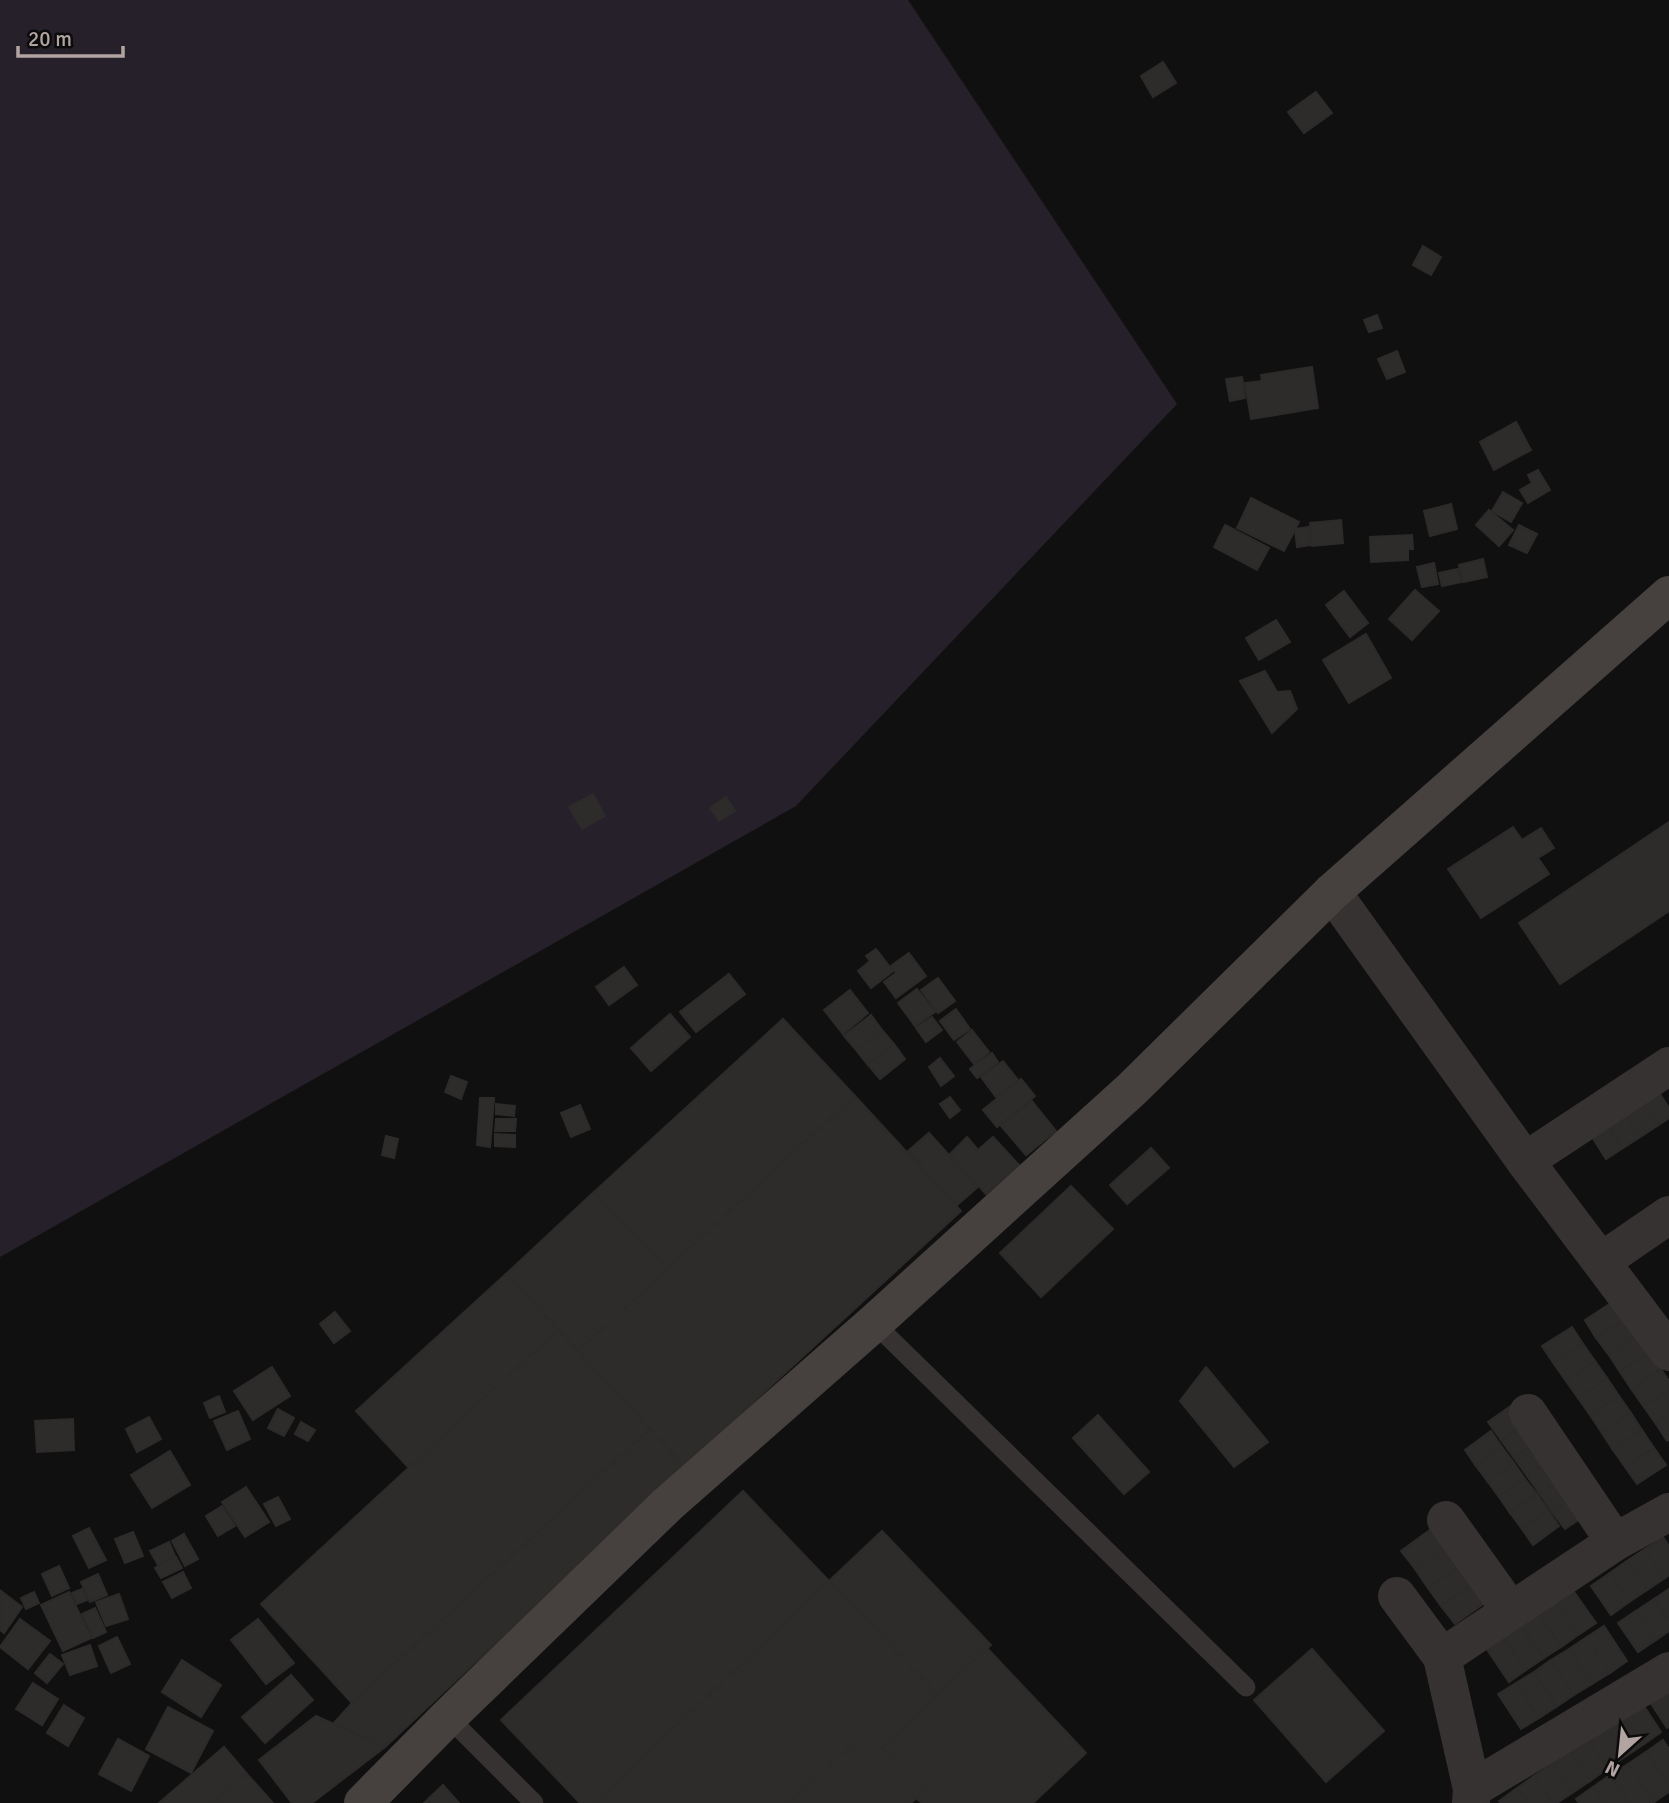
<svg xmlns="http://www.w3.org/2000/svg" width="1669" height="1803" font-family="Signika,sans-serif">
	<rect width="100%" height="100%" fill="#111010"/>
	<!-- green -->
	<polygon fill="#252029" points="0,0 908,0 1177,404 796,806 0,1257"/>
	<!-- building -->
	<g fill="#2d2c2b" stroke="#2d2b2a" stroke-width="2">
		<polygon points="1163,62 1176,83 1153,97 1141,76"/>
		<polygon points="1316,92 1332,113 1304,133 1288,112"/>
		<polygon points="1423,246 1441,257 1431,275 1413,265"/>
		<polygon points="1377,315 1382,328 1369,332 1364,320"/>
		<polygon points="1397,351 1405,372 1387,379 1378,359"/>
		<polygon points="1312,367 1318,408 1251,419 1245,383 1262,381 1261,375"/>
		<polygon points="1242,377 1245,398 1230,401 1226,379"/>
		<polygon points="1516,422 1531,450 1494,470 1480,442"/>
		<polygon points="1538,470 1550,490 1528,503 1520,490 1532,483 1528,475"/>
		<polygon points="1503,492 1522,503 1511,522 1492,511"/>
		<polygon points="1251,498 1299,522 1284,551 1237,528"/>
		<polygon points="1451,504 1457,529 1430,536 1424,511"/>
		<polygon points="1489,510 1513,530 1499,546 1476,525"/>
		<polygon points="1341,520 1343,543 1312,546 1310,523"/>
		<polygon points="1225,525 1269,548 1257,570 1214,547"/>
		<polygon points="1519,525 1537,534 1527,553 1509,545"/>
		<polygon points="1309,527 1311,545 1297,547 1295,529"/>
		<polygon points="1412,535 1413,549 1408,549 1408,560 1371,562 1370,537"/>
		<polygon points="1483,559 1487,577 1463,582 1459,565"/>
		<polygon points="1434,563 1438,584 1422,587 1417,567"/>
		<polygon points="1458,569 1461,582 1442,586 1439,573"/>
		<polygon points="1415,590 1439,611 1412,640 1389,619"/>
		<polygon points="1344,591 1368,623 1350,637 1326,605"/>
		<polygon points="1276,620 1290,642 1259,660 1246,638"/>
		<polygon points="1366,634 1391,678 1349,703 1323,660"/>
		<polygon points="1265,671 1277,692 1290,691 1297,709 1272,733 1240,681"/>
		<polygon points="593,794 605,816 582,829 569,807"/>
		<polygon points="726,797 735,811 719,821 710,808"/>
		<polygon points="1669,822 1669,911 1560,984 1519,923"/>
		<polygon points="1513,827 1522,840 1541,828 1554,848 1538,858 1549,874 1481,918 1448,869"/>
		<polygon points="876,949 893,971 871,988 858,971 870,961 866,956"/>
		<polygon points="909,953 926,976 896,998 884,982 896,973 891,966"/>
		<polygon points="624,967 637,985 609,1005 596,987"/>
		<polygon points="729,974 745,994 696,1032 680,1012"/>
		<polygon points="938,978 955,1001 938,1013 921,990"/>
		<polygon points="917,989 935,1012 915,1026 898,1003"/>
		<polygon points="850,990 868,1013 843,1034 824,1010"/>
		<polygon points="956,1009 970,1029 954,1040 940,1021"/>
		<polygon points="670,1014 690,1037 651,1071 631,1048"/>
		<polygon points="871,1015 882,1030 856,1050 844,1036"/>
		<polygon points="932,1017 942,1030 926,1042 916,1028"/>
		<polygon points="783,1019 855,1096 667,1269 594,1192"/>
		<polygon points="882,1030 894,1044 868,1065 856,1050"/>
		<polygon points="972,1030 989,1052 974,1064 957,1042"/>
		<polygon points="894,1044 905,1059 880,1079 868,1065"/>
		<polygon points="992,1053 998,1062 977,1078 970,1069"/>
		<polygon points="940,1058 954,1076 941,1086 929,1067"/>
		<polygon points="1003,1061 1018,1080 996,1097 981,1077"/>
		<polygon points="451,1076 467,1082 461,1099 445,1092"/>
		<polygon points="1021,1079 1035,1096 997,1127 983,1110"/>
		<polygon points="1651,1080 1669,1108 1669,1118 1657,1126 1634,1091"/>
		<polygon points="1634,1091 1657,1126 1640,1137 1617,1102"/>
		<polygon points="855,1096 961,1211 684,1466 578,1351"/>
		<polygon points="950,1097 960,1110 950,1118 940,1104"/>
		<polygon points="480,1098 494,1098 490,1147 477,1145"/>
		<polygon points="1032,1101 1056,1131 1026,1155 1001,1126"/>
		<polygon points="1617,1102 1640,1137 1623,1148 1601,1113"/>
		<polygon points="496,1104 515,1106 514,1116 496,1114"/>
		<polygon points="580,1105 590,1129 571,1137 561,1113"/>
		<polygon points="1601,1113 1623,1148 1606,1159 1584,1124"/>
		<polygon points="496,1119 516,1119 515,1131 495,1131"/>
		<polygon points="929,1133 978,1187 957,1205 908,1151"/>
		<polygon points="495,1134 515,1135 515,1147 495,1146"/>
		<polygon points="386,1136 398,1139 394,1158 382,1155"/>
		<polygon points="967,1137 978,1150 993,1137 1019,1165 986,1194 950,1154"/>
		<polygon points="1151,1148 1169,1168 1127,1204 1110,1185"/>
		<polygon points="1071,1186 1113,1229 1041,1297 1000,1253"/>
		<polygon points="594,1192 667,1269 578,1351 506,1274"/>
		<polygon points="506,1274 558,1330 409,1468 356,1411"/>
		<polygon points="1614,1301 1626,1318 1596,1338 1585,1320"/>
		<polygon points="335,1312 350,1331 334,1343 320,1324"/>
		<polygon points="1626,1318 1637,1335 1609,1355 1596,1338"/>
		<polygon points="1572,1327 1583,1344 1554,1364 1542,1346"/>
		<polygon points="558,1330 650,1429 352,1703 261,1604"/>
		<polygon points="1637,1335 1649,1352 1620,1372 1609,1355"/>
		<polygon points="1583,1344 1595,1361 1566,1381 1554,1364"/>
		<polygon points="1649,1352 1661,1369 1632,1390 1620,1372"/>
		<polygon points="1595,1361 1607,1378 1578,1398 1566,1381"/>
		<polygon points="272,1367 290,1396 253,1420 234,1391"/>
		<polygon points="1206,1367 1268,1442 1234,1467 1180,1401"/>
		<polygon points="1661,1369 1669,1381 1669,1390 1644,1407 1632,1390"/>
		<polygon points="1607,1378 1619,1396 1590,1415 1578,1398"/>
		<polygon points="1669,1390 1669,1415 1656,1424 1644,1407"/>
		<polygon points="219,1396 225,1412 210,1418 204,1403"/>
		<polygon points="1619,1396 1631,1413 1602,1433 1590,1415"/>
		<polygon points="1515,1403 1528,1422 1501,1440 1488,1422"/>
		<polygon points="278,1409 294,1418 284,1436 268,1428"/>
		<polygon points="238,1411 250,1439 227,1450 214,1421"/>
		<polygon points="1631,1413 1642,1430 1613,1450 1602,1433"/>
		<polygon points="1098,1415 1149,1472 1124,1494 1073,1438"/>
		<polygon points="1669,1415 1669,1440 1667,1441 1656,1424"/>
		<polygon points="149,1417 161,1439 137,1452 126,1429"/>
		<polygon points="73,1419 74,1450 37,1452 35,1421"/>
		<polygon points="301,1422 315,1430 308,1441 295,1434"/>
		<polygon points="1528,1422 1541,1439 1514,1458 1501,1440"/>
		<polygon points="650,1429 684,1466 385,1747 333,1724 352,1703"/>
		<polygon points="1642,1430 1654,1448 1625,1467 1613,1450"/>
		<polygon points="1491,1431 1502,1447 1476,1466 1465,1450"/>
		<polygon points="1541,1439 1553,1457 1527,1476 1514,1458"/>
		<polygon points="1502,1447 1514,1463 1488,1482 1476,1466"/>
		<polygon points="1654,1448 1666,1465 1637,1484 1625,1467"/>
		<polygon points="170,1451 190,1485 152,1508 131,1475"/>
		<polygon points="1553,1457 1566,1475 1540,1494 1527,1476"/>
		<polygon points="1514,1463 1525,1479 1499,1497 1488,1482"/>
		<polygon points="1566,1475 1579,1493 1552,1512 1540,1494"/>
		<polygon points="1525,1479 1537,1494 1510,1513 1499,1497"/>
		<polygon points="246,1487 269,1522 245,1537 222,1502"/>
		<polygon points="743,1491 829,1581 595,1803 580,1803 501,1720"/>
		<polygon points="1579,1493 1592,1511 1565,1529 1552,1512"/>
		<polygon points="1537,1494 1548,1510 1522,1529 1510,1513"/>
		<polygon points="278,1497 290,1519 276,1526 264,1504"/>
		<polygon points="222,1506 235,1526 218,1536 206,1516"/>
		<polygon points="1548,1510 1559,1526 1533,1545 1522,1529"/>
		<polygon points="89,1528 106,1560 89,1568 73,1536"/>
		<polygon points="1430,1530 1443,1549 1415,1569 1401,1551"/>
		<polygon points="882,1531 991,1645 938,1695 829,1581"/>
		<polygon points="133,1532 143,1556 125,1563 115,1539"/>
		<polygon points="184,1534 198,1559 185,1566 172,1541"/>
		<polygon points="1663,1537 1669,1546 1669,1575 1665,1578 1645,1549"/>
		<polygon points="169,1542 175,1556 158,1565 150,1551"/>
		<polygon points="1443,1549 1457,1568 1428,1588 1415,1569"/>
		<polygon points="1645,1549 1665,1578 1647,1590 1627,1561"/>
		<polygon points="176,1557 182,1568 161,1578 155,1568"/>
		<polygon points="1627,1561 1647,1590 1629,1602 1610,1573"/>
		<polygon points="59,1566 69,1588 52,1596 42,1574"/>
		<polygon points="1457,1568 1470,1586 1441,1606 1428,1588"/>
		<polygon points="183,1572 191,1588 172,1598 163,1582"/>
		<polygon points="1610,1573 1629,1602 1611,1615 1591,1586"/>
		<polygon points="98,1574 107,1595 90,1602 81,1582"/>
		<polygon points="829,1581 938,1695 865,1764 849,1747 790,1803 595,1803"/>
		<polygon points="1470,1586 1483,1604 1455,1624 1441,1606"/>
		<polygon points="82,1589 87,1600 77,1604 72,1593"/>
		<polygon points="1572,1589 1596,1623 1578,1635 1555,1601"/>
		<polygon points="1669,1589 1669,1622 1654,1599"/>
		<polygon points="1,1591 22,1607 4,1633 0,1630"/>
		<polygon points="34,1592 39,1603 26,1609 21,1598"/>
		<polygon points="69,1592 91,1638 63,1651 41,1605"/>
		<polygon points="119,1594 128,1619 106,1626 96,1602"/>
		<polygon points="1654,1599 1669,1622 1669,1631 1656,1640 1636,1611"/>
		<polygon points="1555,1601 1578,1635 1561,1647 1538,1613"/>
		<polygon points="95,1608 106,1632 93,1638 82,1614"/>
		<polygon points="1636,1611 1656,1640 1638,1652 1618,1623"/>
		<polygon points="1538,1613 1561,1647 1544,1658 1520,1625"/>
		<polygon points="20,1619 50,1641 28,1669 0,1647"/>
		<polygon points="258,1619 294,1663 266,1684 231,1640"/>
		<polygon points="1520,1625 1544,1658 1526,1670 1503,1637"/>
		<polygon points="1604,1626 1627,1661 1610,1673 1587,1637"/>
		<polygon points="117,1637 130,1664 111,1673 99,1646"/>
		<polygon points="1503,1637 1526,1670 1509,1682 1486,1648"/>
		<polygon points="1587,1637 1610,1673 1592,1684 1569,1649"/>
		<polygon points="90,1645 97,1666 70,1675 62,1655"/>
		<polygon points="987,1648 1086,1753 1033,1803 922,1803 916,1798 924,1791 882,1748"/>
		<polygon points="1312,1649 1384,1731 1326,1782 1254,1700"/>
		<polygon points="1569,1649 1592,1684 1574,1695 1551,1660"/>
		<polygon points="50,1654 63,1664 47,1683 35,1673"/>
		<polygon points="182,1660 221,1685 201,1717 162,1692"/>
		<polygon points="1551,1660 1574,1695 1556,1707 1534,1672"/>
		<polygon points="1534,1672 1556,1707 1539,1718 1516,1683"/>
		<polygon points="291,1675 313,1700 265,1743 242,1717"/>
		<polygon points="33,1683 58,1699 42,1725 16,1709"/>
		<polygon points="1516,1683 1539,1718 1521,1729 1498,1694"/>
		<polygon points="1669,1691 1669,1727 1667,1728 1648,1699"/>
		<polygon points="1642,1703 1661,1732 1644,1744 1624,1716"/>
		<polygon points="64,1705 84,1718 68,1746 47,1733"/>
		<polygon points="168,1707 213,1731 191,1773 146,1749"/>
		<polygon points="316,1716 385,1747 312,1803 292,1803 259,1760"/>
		<polygon points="1624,1716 1644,1744 1626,1756 1606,1727"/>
		<polygon points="1606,1727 1626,1756 1608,1768 1588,1740"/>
		<polygon points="118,1739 149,1756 131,1791 99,1774"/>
		<polygon points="1588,1740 1608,1768 1590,1781 1570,1752"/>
		<polygon points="1663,1740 1669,1749 1669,1786 1646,1752"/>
		<polygon points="224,1747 247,1774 213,1803 159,1803"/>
		<polygon points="849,1747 865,1764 882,1748 924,1791 911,1803 790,1803"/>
		<polygon points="1570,1752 1590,1781 1572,1793 1552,1764"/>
		<polygon points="1646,1752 1669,1786 1669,1792 1654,1802 1628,1764"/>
		<polygon points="1552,1764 1572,1793 1557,1803 1553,1803 1534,1776"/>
		<polygon points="1628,1764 1654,1802 1652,1803 1629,1803 1610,1775"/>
		<polygon points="247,1774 273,1803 213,1803"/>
		<polygon points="1610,1775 1629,1803 1604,1803 1593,1787"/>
		<polygon points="1534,1776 1553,1803 1527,1803 1517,1788"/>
		<polygon points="443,1785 459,1803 424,1803"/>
		<polygon points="1593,1787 1604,1803 1579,1803 1576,1799"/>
		<polygon points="1517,1788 1527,1803 1501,1803 1499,1801"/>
	</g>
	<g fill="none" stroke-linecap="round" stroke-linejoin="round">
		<!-- lane -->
		<g stroke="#363231" stroke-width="19">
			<polyline points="874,1323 1246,1687"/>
			<polyline points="448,1717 534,1803"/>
		</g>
		<!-- street -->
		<g stroke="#363231" stroke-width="38">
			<polyline points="1332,892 1525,1161 1669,1352"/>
			<polyline points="1525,1161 1669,1066"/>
			<polyline points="1602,1261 1669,1215"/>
			<polyline points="1528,1413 1615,1542 1669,1512"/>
			<polyline points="1446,1520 1511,1611 1615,1542"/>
			<polyline points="1397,1596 1442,1657 1511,1611"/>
			<polyline points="1442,1657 1472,1789 1471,1803"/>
			<polyline points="1472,1789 1669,1671"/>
		</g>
		<!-- secondary -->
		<polyline stroke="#46413f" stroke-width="38" points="363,1803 448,1717 668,1504 874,1323 1132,1089 1332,892 1669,595"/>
	</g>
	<!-- north arrow -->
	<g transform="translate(1620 1754) rotate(207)" stroke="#0c0b0b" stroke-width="5" paint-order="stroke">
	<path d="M0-5L12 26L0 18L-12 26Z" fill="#b2a4a1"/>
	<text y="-10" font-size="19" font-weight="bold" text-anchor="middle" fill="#b2a4a1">N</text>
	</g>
	<!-- scale -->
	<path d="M18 46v10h105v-10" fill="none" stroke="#b2a4a1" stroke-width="3.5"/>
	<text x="28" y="46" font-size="21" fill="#b2a4a1" stroke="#0c0b0b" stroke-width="5" paint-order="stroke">20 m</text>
</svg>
